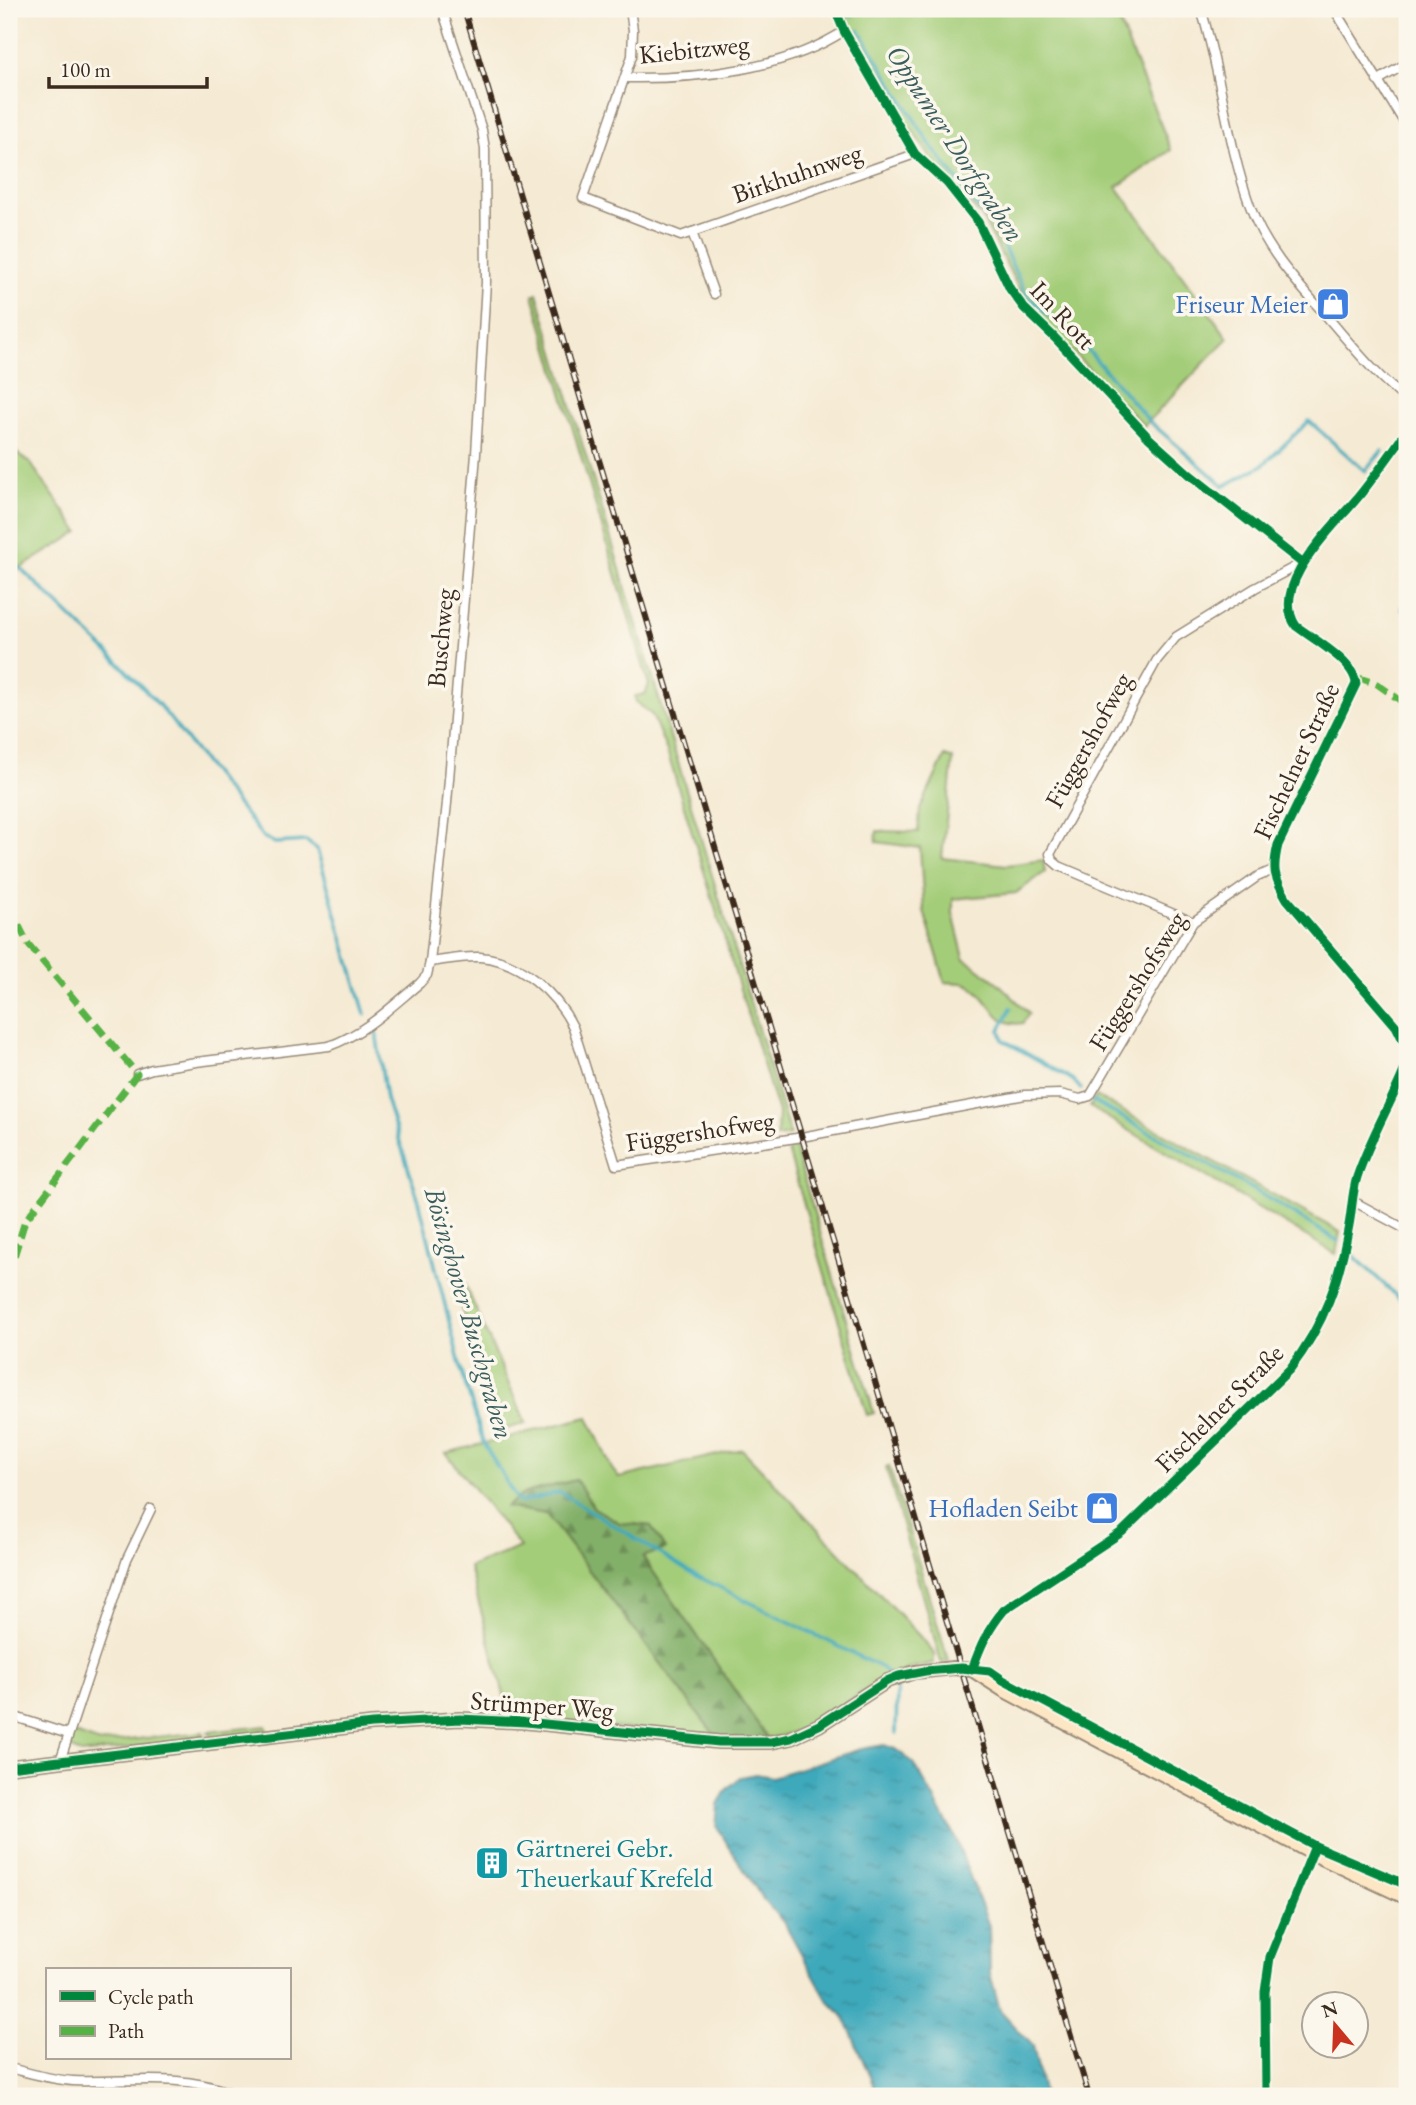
<svg xmlns="http://www.w3.org/2000/svg" width="1416" height="2105" font-family="'EB Garamond',serif">
	<defs>
		<pattern id="forest-firs" width="22" height="20" patternUnits="userSpaceOnUse" patternTransform="scale(1.75)"><rect width="22" height="20" fill="#83b069"/><path d="M5 1l3.5 6h-7zM16 11l3.5 6h-7z" fill="#6c8f56"/></pattern>
		<pattern id="water-ripples" width="26" height="14" patternUnits="userSpaceOnUse" patternTransform="scale(1.75)"><rect width="26" height="14" fill="#3ca9bb"/><path d="M2 4q2-2 4 0t4 0M15 11q2-2 4 0t4 0" fill="none" stroke="#348a97"/></pattern>
	</defs>
	<rect width="100%" height="100%" fill="#fbf7ec"/>
	<filter id="ink" filterUnits="userSpaceOnUse"><feTurbulence type="fractalNoise" baseFrequency=".0143" numOctaves="2"/><feDisplacementMap in="SourceGraphic" scale="14" xChannelSelector="R" yChannelSelector="G"/><feConvolveMatrix kernelMatrix="1 2 1 2 8 2 1 2 1" color-interpolation-filters="sRGB"/></filter>
	<filter id="wash" filterUnits="userSpaceOnUse"><feTurbulence type="fractalNoise" baseFrequency=".00686" numOctaves="4" result="noise"/><feDisplacementMap in="SourceGraphic" scale="28" xChannelSelector="R" yChannelSelector="G"/><feGaussianBlur stdDeviation="1.57" result="paint"/><feColorMatrix in="noise" values="0 0 0 0 0 0 0 0 0 0 0 0 0 0 0 0 0 1.4 0 .05"/><feComposite in="paint" operator="in"/></filter>
	<g filter="url(#wash)">
		<rect width="100%" height="100%" fill="#f5ead3"/>
		<!-- grass -->
		<g fill="#a4cd79" stroke="#707c4c" stroke-width="2">
			<polygon points="844,9 1114,9 1171,150 1117,187 1228,338 1144,426 1027,305 982,217 939,168 899,113 847,19"/>
			<polygon points="537,293 790,1135 777,1137 778,1113 667,751 652,715 636,702 635,696 645,694 649,685 533,295"/>
			<polygon points="9,447 31,464 79,532 11,574 9,572"/>
			<path d="M945,756L953,759L942,858L1007,865L1043,860L1045,872L1016,893L953,899V914L964,958L998,983L1029,1013L1023,1023C994,1029 990,994 967,984C961,982 951,983 945,982L924,911L920,848L876,842L877,831L918,832L920,809Z"/>
			<polygon points="1096,1096 1340,1232 1336,1254 1090,1107"/>
			<polygon points="793,1142 874,1413 867,1415 786,1144"/>
			<polygon points="460,1273 526,1423 500,1431 451,1276"/>
			<path d="M588,1417L612,1469L619,1478L742,1449L926,1643L934,1654V1663C872,1671 831,1727 768,1739L643,1557L651,1526L620,1523L594,1508L576,1480L525,1493L506,1507L546,1514L717,1738L510,1717L469,1567L520,1547L446,1453Z"/>
			<polygon points="889,1466 949,1662 941,1662 886,1467"/>
			<polygon points="266,1726 267,1730 261,1733 214,1738 208,1732"/>
			<polygon points="203,1732 204,1736 198,1740 81,1754 71,1748 69,1742 72,1733 100,1743"/>
		</g>
		<!-- forest -->
		<polygon fill="url(#forest-firs)" stroke="#5f6d44" stroke-width="2" points="576,1480 594,1508 620,1523 651,1526 665,1549 643,1557 768,1739 717,1738 546,1514 506,1507 525,1493"/>
		<!-- water -->
		<polygon fill="url(#water-ripples)" stroke="#3c6a6c" stroke-width="2" points="884,1745 895,1749 914,1763 955,1837 989,1926 990,1973 1000,2010 1033,2046 1044,2096 878,2096 845,2018 826,1998 785,1924 762,1898 716,1826 718,1804 727,1789 741,1777 756,1774 772,1777 861,1749"/>
		<g fill="none" stroke-linecap="round" stroke-linejoin="round">
			<!-- stream -->
			<g stroke="#3ca9bb" stroke-width="3.5">
				<polyline points="848,9 852,16"/>
				<polyline points="859,30 929,143 995,229 1027,296 1086,348 1149,421 1224,486 1263,465 1309,421 1365,471 1382,451"/>
				<polyline points="9,557 120,664 160,706 263,837 275,843 306,841 317,849 365,1014"/>
				<polyline points="1407,593 1402,609 1407,615"/>
				<polyline points="1011,1008 1000,1030 1003,1040 1073,1080 1081,1089"/>
				<polyline points="376,1031 386,1099 419,1201 461,1369 484,1444 517,1500 523,1502 560,1492 691,1573 882,1668 891,1677"/>
				<polyline points="1091,1100 1251,1188 1338,1241"/>
				<polyline points="1352,1254 1407,1306"/>
				<polyline points="894,1684 897,1690 896,1733"/>
			</g>
		</g>
	</g>
	<g filter="url(#ink)">
		<g fill="none" stroke-linecap="round" stroke-linejoin="round">
			<!-- street casing -->
			<g stroke="#988a78" stroke-width="11">
				<g id="street">
					<path d="M442,9L482,130L485,149L486,282L476,454L447,803L430,962C446,960 464,956 480,957C520,960 556,993 573,1027L616,1165L796,1138L1025,1095L1060,1094L1080,1099L1090,1096L1193,922L1257,877L1273,870"/>
					<polyline points="630,9 633,30 632,56 583,198 681,236 915,154"/>
					<polyline points="835,9 844,31 915,154 947,183 978,222 1010,289 1024,308 1055,338 1149,438 1189,474 1302,563"/>
					<path d="M1201,9C1221,73 1227,142 1250,206C1265,250 1299,285 1329,319C1354,348 1377,377 1407,400"/>
					<polyline points="1334,9 1407,127"/>
					<path d="M627,78C696,79 785,70 844,31"/>
					<polyline points="1377,81 1407,63"/>
					<polyline points="692,232 714,294"/>
					<path d="M1407,431C1391,453 1376,475 1359,496C1335,526 1268,585 1296,626C1313,639 1355,662 1356,684L1278,845C1272,870 1274,877 1287,899L1396,1026L1407,1048"/>
					<polyline points="1193,922 1059,866 1052,860 1050,854 1157,660 1176,637 1255,588 1302,563"/>
					<path d="M137,1074L152,1069L196,1062L329,1046C364,1034 392,1006 420,983L427,975L430,962"/>
					<polyline points="1353,1201 1407,1230"/>
					<path d="M972,1670C980,1647 988,1629 1004,1610L1122,1532L1290,1369C1325,1323 1339,1281 1349,1225C1352,1210 1352,1193 1357,1177C1370,1138 1392,1102 1407,1064"/>
					<polyline points="9,1715 68,1734"/>
					<polyline points="60,1761 127,1559 151,1509"/>
					<path d="M9,2068C30,2073 52,2080 73,2081C129,2083 176,2072 231,2093"/>
				</g>
			</g>
			<!-- secondary casing -->
			<g stroke="#988a78" stroke-width="16">
				<polyline id="secondary" points="9,1767 372,1724 460,1719 526,1722 719,1742 771,1742 791,1738 819,1725 887,1681 915,1672 954,1668 972,1670 1003,1690 1313,1854 1407,1898"/>
			</g>
			<!-- street -->
			<use href="#street" stroke="#fff" stroke-width="8"/>
			<!-- secondary -->
			<use href="#secondary" stroke="#fce6c4" stroke-width="12"/>
			<!-- rail casing -->
			<g stroke="#3b2a1e" stroke-width="6">
				<polyline id="rail" points="464,9 1089,2096"/>
			</g>
			<!-- rail -->
			<use href="#rail" stroke="#fbf7ec" stroke-width="3.5" stroke-dasharray="10" stroke-linecap="butt"/>
			<!-- quiet -->
			<g stroke="#57b245" stroke-width="7" stroke-dasharray="14 7" stroke-linecap="butt">
				<polyline points="1356,677 1377,684 1407,705"/>
				<polyline points="9,906 28,944 137,1074 25,1221 9,1273"/>
				<polyline points="231,2093 238,2096"/>
			</g>
			<!-- cycleway casing -->
			<g stroke="#fbf7ec" stroke-width="13">
				<g id="cycleway">
					<polyline points="835,9 844,31 915,154 947,183 978,222 1010,289 1024,308 1055,338 1149,438 1189,474 1302,563"/>
					<path d="M1407,431C1391,453 1376,475 1359,496C1335,526 1268,585 1296,626C1313,639 1355,662 1356,684L1278,845C1272,870 1274,877 1287,899L1396,1026L1407,1048"/>
					<path d="M972,1670C980,1647 988,1629 1004,1610L1122,1532L1290,1369C1325,1323 1339,1281 1349,1225C1352,1210 1352,1193 1357,1177C1370,1138 1392,1102 1407,1064"/>
					<polyline points="9,1767 372,1724 460,1719 526,1722 719,1742 771,1742 791,1738 819,1725 887,1681 899,1676 925,1671 961,1668 990,1671 1003,1680 1315,1846 1407,1885"/>
					<polyline points="1266,2096 1265,1992 1270,1957 1315,1846"/>
				</g>
			</g>
			<!-- cycleway -->
			<use href="#cycleway" stroke="#00873e" stroke-width="9"/>
		</g>
	</g>
	<!-- icons -->
	<defs>
		<g id="shop-square" transform="scale(1.75)"><rect x="-9" y="-9" width="18" height="18" rx="4" fill="#3f7fe0" stroke="#fbf7ec"/><path d="M-5-2.5h2.3a2.7 3.5 0 0 1 5.4 0H5L5.5 6h-11ZM-1.5-2.5h3a1.5 2.3 0 0 0-3 0Z" fill="#fff"/></g>
		<g id="building-square" transform="scale(1.75)"><rect x="-9" y="-9" width="18" height="18" rx="4" fill="#0f9aa8" stroke="#fbf7ec"/><path d="M-4-6H4V6H1V3H-1V6H-4ZM-2.5-4.3h1.7v1.8h-1.7ZM.8-4.3h1.7v1.8H.8ZM-2.5-1h1.7V.8h-1.7ZM.8-1h1.7V.8H.8Z" fill="#fff"/></g>
	</defs>
	<g fill-rule="evenodd">
		<use href="#shop-square" x="1333" y="304"/>
		<use href="#shop-square" x="1102" y="1508"/>
		<use href="#building-square" x="492" y="1863"/>
	</g>
	<g text-anchor="middle" dominant-baseline="central" stroke-width="7" stroke-linejoin="round" paint-order="stroke">
		<!-- street labels -->
		<g font-size="26" fill="#3b2a1e" stroke="#fbf7ec">
			<text transform="translate(694 49) rotate(-6)">Kiebitzweg</text>
			<text transform="translate(797 173) rotate(-19)">Birkhuhnweg</text>
			<text transform="translate(1063 315) rotate(47)">Im Rott</text>
			<text transform="translate(440 638) rotate(-85)">Buschweg</text>
			<text transform="translate(1088 740) rotate(-61)">Függershofweg</text>
			<text transform="translate(1296 761) rotate(-65)">Fischelner Straße</text>
			<text transform="translate(1137 981) rotate(-58)">Függershofsweg</text>
			<text transform="translate(700 1131) rotate(-9)">Függershofweg</text>
			<text transform="translate(1219 1408) rotate(-45)">Fischelner Straße</text>
			<text transform="translate(542 1705) rotate(4)">Strümper Weg</text>
		</g>
		<!-- shop labels -->
		<g font-size="26" fill="#366cbe" stroke="#fbf7ec" text-anchor="end">
			<text x="1308" y="304">Friseur Meier</text>
			<text x="1078" y="1508">Hofladen Seibt</text>
		</g>
		<!-- culture labels -->
		<g font-size="26" fill="#0d838f" stroke="#fbf7ec" text-anchor="start">
			<text x="516" y="1848">Gärtnerei Gebr.<tspan x="516" dy="30">Theuerkauf Krefeld</tspan></text>
		</g>
		<!-- water labels -->
		<g font-size="28" font-style="italic" fill="#3b5d5d" stroke="#fbf7ec">
			<text transform="translate(956 143) rotate(57)">Oppumer Dorfgraben</text>
			<text transform="translate(470 1313) rotate(74)">Bösinghover Buschgraben</text>
		</g>
	</g>
	<!-- margin -->
	<rect width="1416" height="2105" fill="none" stroke="#fbf7ec" stroke-width="35"/>
	<!-- legend -->
	<rect x="46" y="1968" width="245" height="91" fill="#fbf7ec" stroke="#aea59a" stroke-width="2"/>
	<rect x="60" y="1991" width="35" height="10" fill="#00873e" stroke="#aea59a" stroke-width="2"/>
	<text x="108" y="2004" font-size="21" fill="#3b2a1e">Cycle path</text>
	<rect x="60" y="2026" width="35" height="10" fill="#57b245" stroke="#aea59a" stroke-width="2"/>
	<text x="108" y="2038" font-size="21" fill="#3b2a1e">Path</text>
	<!-- north arrow -->
	<g transform="translate(1335 2025) rotate(341)"><circle r="33" fill="#fbf7ec" stroke="#aea59a" stroke-width="2"/>
	<path d="M0-5L12 26L0 18L-12 26Z" fill="#c8321e"/>
	<text y="-10" font-size="19" font-weight="bold" text-anchor="middle" fill="#3b2a1e">N</text>
	</g>
	<!-- scale -->
	<path d="M49 77v10h158v-10" fill="none" stroke="#3b2a1e" stroke-width="3.5"/>
	<text x="60" y="77" font-size="21" fill="#3b2a1e" stroke="#fbf7ec" stroke-width="5" paint-order="stroke">100 m</text>
</svg>
